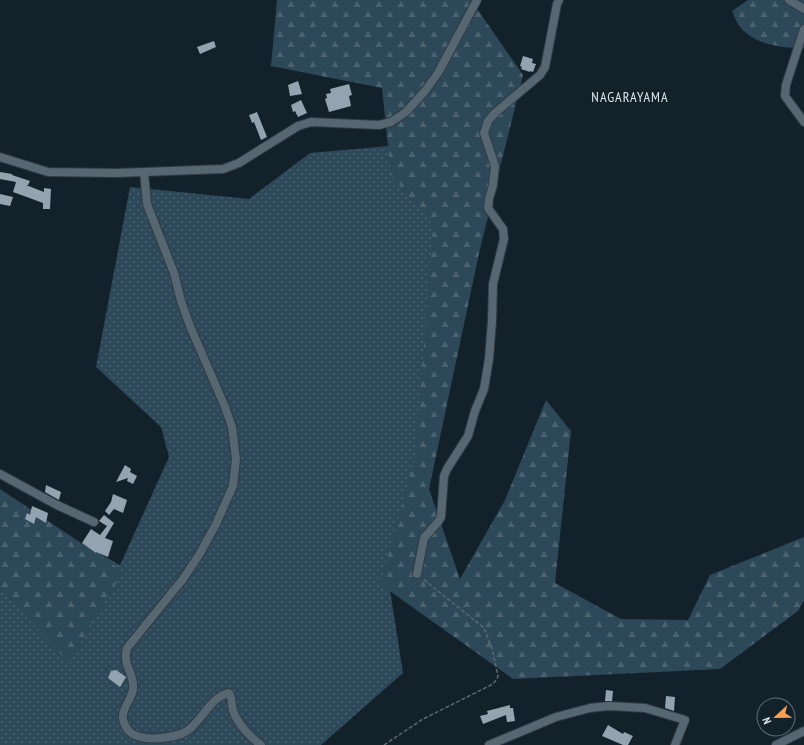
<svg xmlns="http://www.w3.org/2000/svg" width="804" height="745" font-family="'PT Sans Narrow',sans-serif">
	<defs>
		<pattern id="grass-dots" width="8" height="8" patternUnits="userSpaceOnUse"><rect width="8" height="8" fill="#2d4859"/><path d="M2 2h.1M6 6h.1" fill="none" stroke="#4b6271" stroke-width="1.8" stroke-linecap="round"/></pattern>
		<pattern id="forest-firs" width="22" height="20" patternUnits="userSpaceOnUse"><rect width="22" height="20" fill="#2d4859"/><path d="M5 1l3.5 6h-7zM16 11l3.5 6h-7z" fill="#4b6271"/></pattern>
	</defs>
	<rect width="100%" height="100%" fill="#13212a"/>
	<!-- grass -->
	<polygon fill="url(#grass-dots)" points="424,143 464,236 390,590 403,673 321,745 0,745 0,498 120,565 169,457 161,427 96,367 130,187 249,199 310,153"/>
	<!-- forest -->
	<g fill="url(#forest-firs)">
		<polygon points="277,0 471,0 523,75 480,249 429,489 460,579 505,500 546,400 571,431 555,583 621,619 688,620 710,575 804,537 804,600 798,611 720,669 513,679 380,584 415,457 433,225 391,175 382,88 271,66"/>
		<path d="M748,0H804V48C784,48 761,46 745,32C739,28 735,18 732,11Z"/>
		<polygon points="0,489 123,571 69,663 0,589"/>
	</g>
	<!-- building -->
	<g fill="#93a4b0">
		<polygon points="214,41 216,47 200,54 197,47"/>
		<polygon points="523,56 533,59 532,63 536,64 533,72 530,71 530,72 521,69 522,67 520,66"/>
		<polygon points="298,81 302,94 290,96 288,85"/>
		<polygon points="349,84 352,95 349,96 351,106 329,112 325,99 327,98 326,94 331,93 330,89"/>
		<polygon points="301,100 307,113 298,117 295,111 293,112 291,105"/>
		<polygon points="257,112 267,137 261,140 254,122 252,123 249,115"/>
		<polygon points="0,172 12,174 12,175 30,181 28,185 26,185 44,192 44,188 51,189 50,209 43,209 43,203 13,192 16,182 0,179"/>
		<polygon points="0,194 13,197 10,206 0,204"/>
		<polygon points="125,465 131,469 130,472 137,476 133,484 127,481 128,478 116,482"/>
		<polygon points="46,485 61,492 59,500 45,492"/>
		<polygon points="113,494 127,500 123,513 114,509 109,515 105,511 111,502"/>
		<polygon points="32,506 48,513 46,523 36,517 34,524 25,519 27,513 30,515"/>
		<polygon points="104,515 114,523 105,538 113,541 108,557 96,552 96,553 82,543 91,529 100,535 107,526 99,521"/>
		<polygon points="116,670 126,677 120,687 108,678 111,671"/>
		<polygon points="606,690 613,691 612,701 605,701"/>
		<polygon points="666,696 675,697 674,711 665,708"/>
		<polygon points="510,705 510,708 513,708 515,721 507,722 506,715 483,724 480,716 488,714 487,711"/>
		<polygon points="608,725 623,734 624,732 633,736 628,745 623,745 602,736"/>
	</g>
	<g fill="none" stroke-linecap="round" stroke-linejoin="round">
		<!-- minor casing -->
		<g stroke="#313a42" stroke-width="10">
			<g id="minor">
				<polyline points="789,0 804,9"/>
				<polyline points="804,29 786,85 785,96 804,122"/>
				<polyline points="0,157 48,172 117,173 223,169 239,163 298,126 311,122 379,125 391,122 406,112 425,91 438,73 477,0"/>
				<path d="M144,172L147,204L174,273L181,301L190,326L225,407L232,427L236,459L233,486L216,524L199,555L183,579L127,648C122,666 135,674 133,689C132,698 124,706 123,715C122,721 126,729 131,733C140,739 151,739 161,738C170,737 179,736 187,731C203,720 210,697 229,693C233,699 231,704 233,711C238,724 250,737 261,745"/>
				<polyline points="0,474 57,505 94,522"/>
				<polyline points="417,574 424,538 438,522 441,517 444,476 447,469 468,436 475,411 484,389 489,359 492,321 493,284 504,239 503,229 488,208 489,199 493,185 495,166 484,133 488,121 495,113 540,75 545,67 557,4 559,0"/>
				<polyline points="489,745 556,717 590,708 609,706 645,708 685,720 675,745"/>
				<polyline points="776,745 804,731"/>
			</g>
		</g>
		<!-- path -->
		<polyline stroke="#5d6971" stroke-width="1.5" stroke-dasharray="4 2" stroke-linecap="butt" points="384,745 423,719 493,684 497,679 498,676 492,648 484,628 423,579"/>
		<!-- minor -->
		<use href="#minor" stroke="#576772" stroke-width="8"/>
	</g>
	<g text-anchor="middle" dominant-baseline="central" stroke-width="4" stroke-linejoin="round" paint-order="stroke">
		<!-- quarter labels -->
		<g font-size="14" letter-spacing="1" fill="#dce5eb" stroke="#13212a">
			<text x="630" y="97">NAGARAYAMA</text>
		</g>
	</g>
	<!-- north arrow -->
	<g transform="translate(776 717) rotate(248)"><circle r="19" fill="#13212a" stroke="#636f77"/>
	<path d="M0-3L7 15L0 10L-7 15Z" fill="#fb9e50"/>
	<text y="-6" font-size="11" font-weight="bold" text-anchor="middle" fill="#dce5eb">N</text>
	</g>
</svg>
